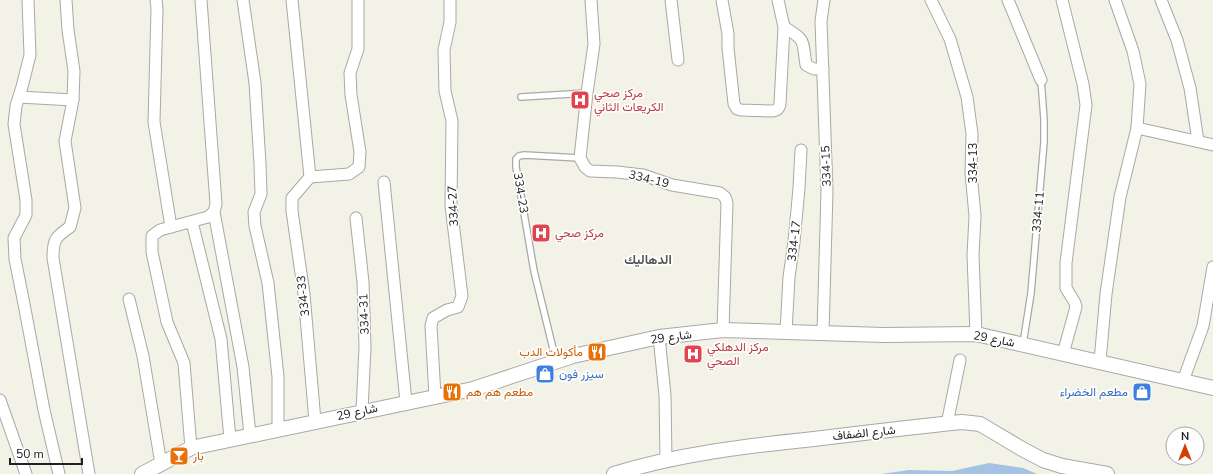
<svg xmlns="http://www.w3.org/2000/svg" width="1213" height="474" font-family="'Nunito Sans',Vazirmatn,sans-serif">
	<rect width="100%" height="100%" fill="#f2f2e7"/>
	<!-- water -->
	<polygon fill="#a5c2e2" points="989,463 1023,468 1037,474 881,474 909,470 952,471"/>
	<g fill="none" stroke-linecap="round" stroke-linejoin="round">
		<!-- service casing -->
		<g stroke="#a8a8a8" stroke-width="8">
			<g id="service">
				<polyline points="521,97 587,93"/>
				<polyline points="1023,344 1031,293 1044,142 1044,119 1041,80"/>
				<polyline points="556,361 534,271 516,167 516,159 519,156 524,155 580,158"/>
			</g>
		</g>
		<!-- minor casing -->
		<g stroke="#a8a8a8" stroke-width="13">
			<g id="minor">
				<polyline points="28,0 30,55 22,87 16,106 14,124 26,200 26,215 14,238 15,259 24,304 44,410 59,474"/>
				<path d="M66,0L68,30L74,71L73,100L65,141L75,208L70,227C55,237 53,240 53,258L89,474"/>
				<polyline points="156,0 157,9 154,122 171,227"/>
				<polyline points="243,0 255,83 260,164 261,194 254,212 255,226 268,283 278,377 278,429"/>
				<polyline points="292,0 310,177"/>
				<polyline points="591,0 594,44 587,93 580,158 585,167 590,171 617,172 643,175 672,185 720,193 725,197 727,203 723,330"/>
				<polyline points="671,0 678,60"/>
				<path d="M722,0L728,34V48L734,104L737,109L741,110L771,111C777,111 779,109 780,104L784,27L778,0"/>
				<polyline points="931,0 950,39 967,97 972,134 971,173 975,216 973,255 976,334"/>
				<polyline points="1008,0 1041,80"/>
				<polyline points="1062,0 1083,84 1086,105 1066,263 1066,288 1075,303 1076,307 1063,354"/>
				<polyline points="1161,0 1177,40 1190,88 1198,141"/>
				<path d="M784,27C807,41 802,40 806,65L814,69H823"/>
				<polyline points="19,97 73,100"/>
				<polyline points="1137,128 1213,145"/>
				<polyline points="310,177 292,198 292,211 304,294 315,421"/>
				<polyline points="310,177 349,174 359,167 360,152 351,95 350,73 358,49 358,0"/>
				<polyline points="384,182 406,402"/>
				<polyline points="214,212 243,367 250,435"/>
				<polyline points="356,218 363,282 365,347 362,411"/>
				<polyline points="192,222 221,339 230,439"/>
				<polyline points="129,299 143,356 161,464"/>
				<polyline points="786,332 789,277 794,242 799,188 801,150"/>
				<polyline points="823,333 827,191 821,21 824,0"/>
				<polyline points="659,337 665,395 666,460"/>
				<polyline points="1100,361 1106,294 1120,197 1137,128 1140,84 1133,51 1115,0"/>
				<polyline points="1183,381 1203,326 1213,267"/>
				<polyline points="435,396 431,326 433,318 447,310 458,307 462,296 451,206 452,121 445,91 444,50 450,22 450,0"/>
				<polyline points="0,400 26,474"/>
				<polyline points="947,424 960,360"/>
				<polyline points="191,448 184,363 167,322 152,252 152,236 160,230 208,217 214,212 216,204 201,0"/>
			</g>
		</g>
		<!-- tertiary casing -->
		<g stroke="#a8a8a8" stroke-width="16">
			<g id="tertiary">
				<polyline points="142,474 191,448 473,389 573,356 659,337 723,330 884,335 976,334 1213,388"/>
				<path d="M614,474C678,454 746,446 814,439C863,433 912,427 962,422L980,424L1022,449L1043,460L1062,466L1107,474"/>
			</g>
		</g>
		<!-- service -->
		<use href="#service" stroke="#fff" stroke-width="5.5"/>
		<!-- minor -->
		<use href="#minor" stroke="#fff" stroke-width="11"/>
		<!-- tertiary -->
		<use href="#tertiary" stroke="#fff" stroke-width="14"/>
	</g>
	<!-- icons -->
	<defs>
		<g id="hospital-square" transform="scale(1)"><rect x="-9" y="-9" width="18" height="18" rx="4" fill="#e0444e" stroke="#fff"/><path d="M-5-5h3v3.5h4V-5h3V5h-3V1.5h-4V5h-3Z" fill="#fff"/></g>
		<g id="restaurant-square" transform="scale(1)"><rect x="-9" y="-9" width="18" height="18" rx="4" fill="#e8710a" stroke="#fff"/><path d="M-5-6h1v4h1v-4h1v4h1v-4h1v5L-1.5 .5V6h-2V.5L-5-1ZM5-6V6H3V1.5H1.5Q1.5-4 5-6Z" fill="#fff"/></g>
		<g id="shop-square" transform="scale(1)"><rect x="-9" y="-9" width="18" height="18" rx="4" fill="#3f7fe0" stroke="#fff"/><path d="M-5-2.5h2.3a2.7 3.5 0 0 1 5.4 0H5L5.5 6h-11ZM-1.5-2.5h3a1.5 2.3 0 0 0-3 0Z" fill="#fff"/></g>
		<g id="bar-square" transform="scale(1)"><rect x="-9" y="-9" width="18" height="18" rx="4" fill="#e8710a" stroke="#fff"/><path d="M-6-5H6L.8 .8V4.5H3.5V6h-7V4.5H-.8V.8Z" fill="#fff"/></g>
	</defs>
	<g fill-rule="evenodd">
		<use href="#hospital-square" x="580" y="100"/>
		<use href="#hospital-square" x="541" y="233"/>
		<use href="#restaurant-square" x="597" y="352"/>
		<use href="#hospital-square" x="693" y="354"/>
		<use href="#shop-square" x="545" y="374"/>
		<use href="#restaurant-square" x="452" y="392"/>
		<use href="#shop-square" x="1142" y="392"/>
		<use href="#bar-square" x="179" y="456"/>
	</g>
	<g text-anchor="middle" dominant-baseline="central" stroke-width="3.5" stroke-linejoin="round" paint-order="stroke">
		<!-- health labels -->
		<g font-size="12" fill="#be3a42" stroke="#fff" text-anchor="start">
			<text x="594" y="93">مركز صحي<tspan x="594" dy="14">الكريعات الثاني</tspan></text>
			<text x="555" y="233">مركز صحي</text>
			<text x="707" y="347">مركز الدهلكي<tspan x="707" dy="14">الصحي</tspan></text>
		</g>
		<!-- street labels -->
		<g font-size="12" fill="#212121" stroke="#fff">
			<text transform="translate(973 163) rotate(-90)">334-13</text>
			<text transform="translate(826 166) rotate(-92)">334-15</text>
			<text transform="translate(649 179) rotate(14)">334-19</text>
			<text transform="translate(521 193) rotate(81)">334-23</text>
			<text transform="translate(453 206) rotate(-93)">334-27</text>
			<text transform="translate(1038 212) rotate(-85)">334-11</text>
			<text transform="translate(794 241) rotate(-83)">334-17</text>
			<text transform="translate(303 296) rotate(-96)">334-33</text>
			<text transform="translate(364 314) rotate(-92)">334-31</text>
			<text transform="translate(671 337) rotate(-8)">شارع 29</text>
			<text transform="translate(994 339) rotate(11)">شارع 29</text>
			<text transform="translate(357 412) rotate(-12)">شارع 29</text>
			<text transform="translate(864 433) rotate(-6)">شارع الضفاف</text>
		</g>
		<!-- food labels -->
		<g font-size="12" fill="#c56008" stroke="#fff" text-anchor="start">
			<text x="583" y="352" text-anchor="end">مأكولات الدب</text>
			<text x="466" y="392">مطعم هم هم</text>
			<text x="193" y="456">بار</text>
		</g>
		<!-- shop labels -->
		<g font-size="12" fill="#366cbe" stroke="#fff" text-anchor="start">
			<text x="559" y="374">سيزر فون</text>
			<text x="1128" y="392" text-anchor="end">مطعم الخضراء</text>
		</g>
		<!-- neighbourhood labels -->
		<g font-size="13" font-weight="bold" fill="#545454" stroke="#fff">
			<text x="648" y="260">الدهاليك</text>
		</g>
	</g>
	<!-- north arrow -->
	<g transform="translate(1185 446)"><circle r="19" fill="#ffffff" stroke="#a6a6a6"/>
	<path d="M0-3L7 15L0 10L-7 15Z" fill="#d23f00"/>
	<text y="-6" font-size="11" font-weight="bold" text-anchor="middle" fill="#212121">N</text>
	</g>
	<!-- scale -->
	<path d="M10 458v6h72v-6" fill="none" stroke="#212121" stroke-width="2"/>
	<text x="16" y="458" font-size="12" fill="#212121" stroke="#ffffff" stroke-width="3" paint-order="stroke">50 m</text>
</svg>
